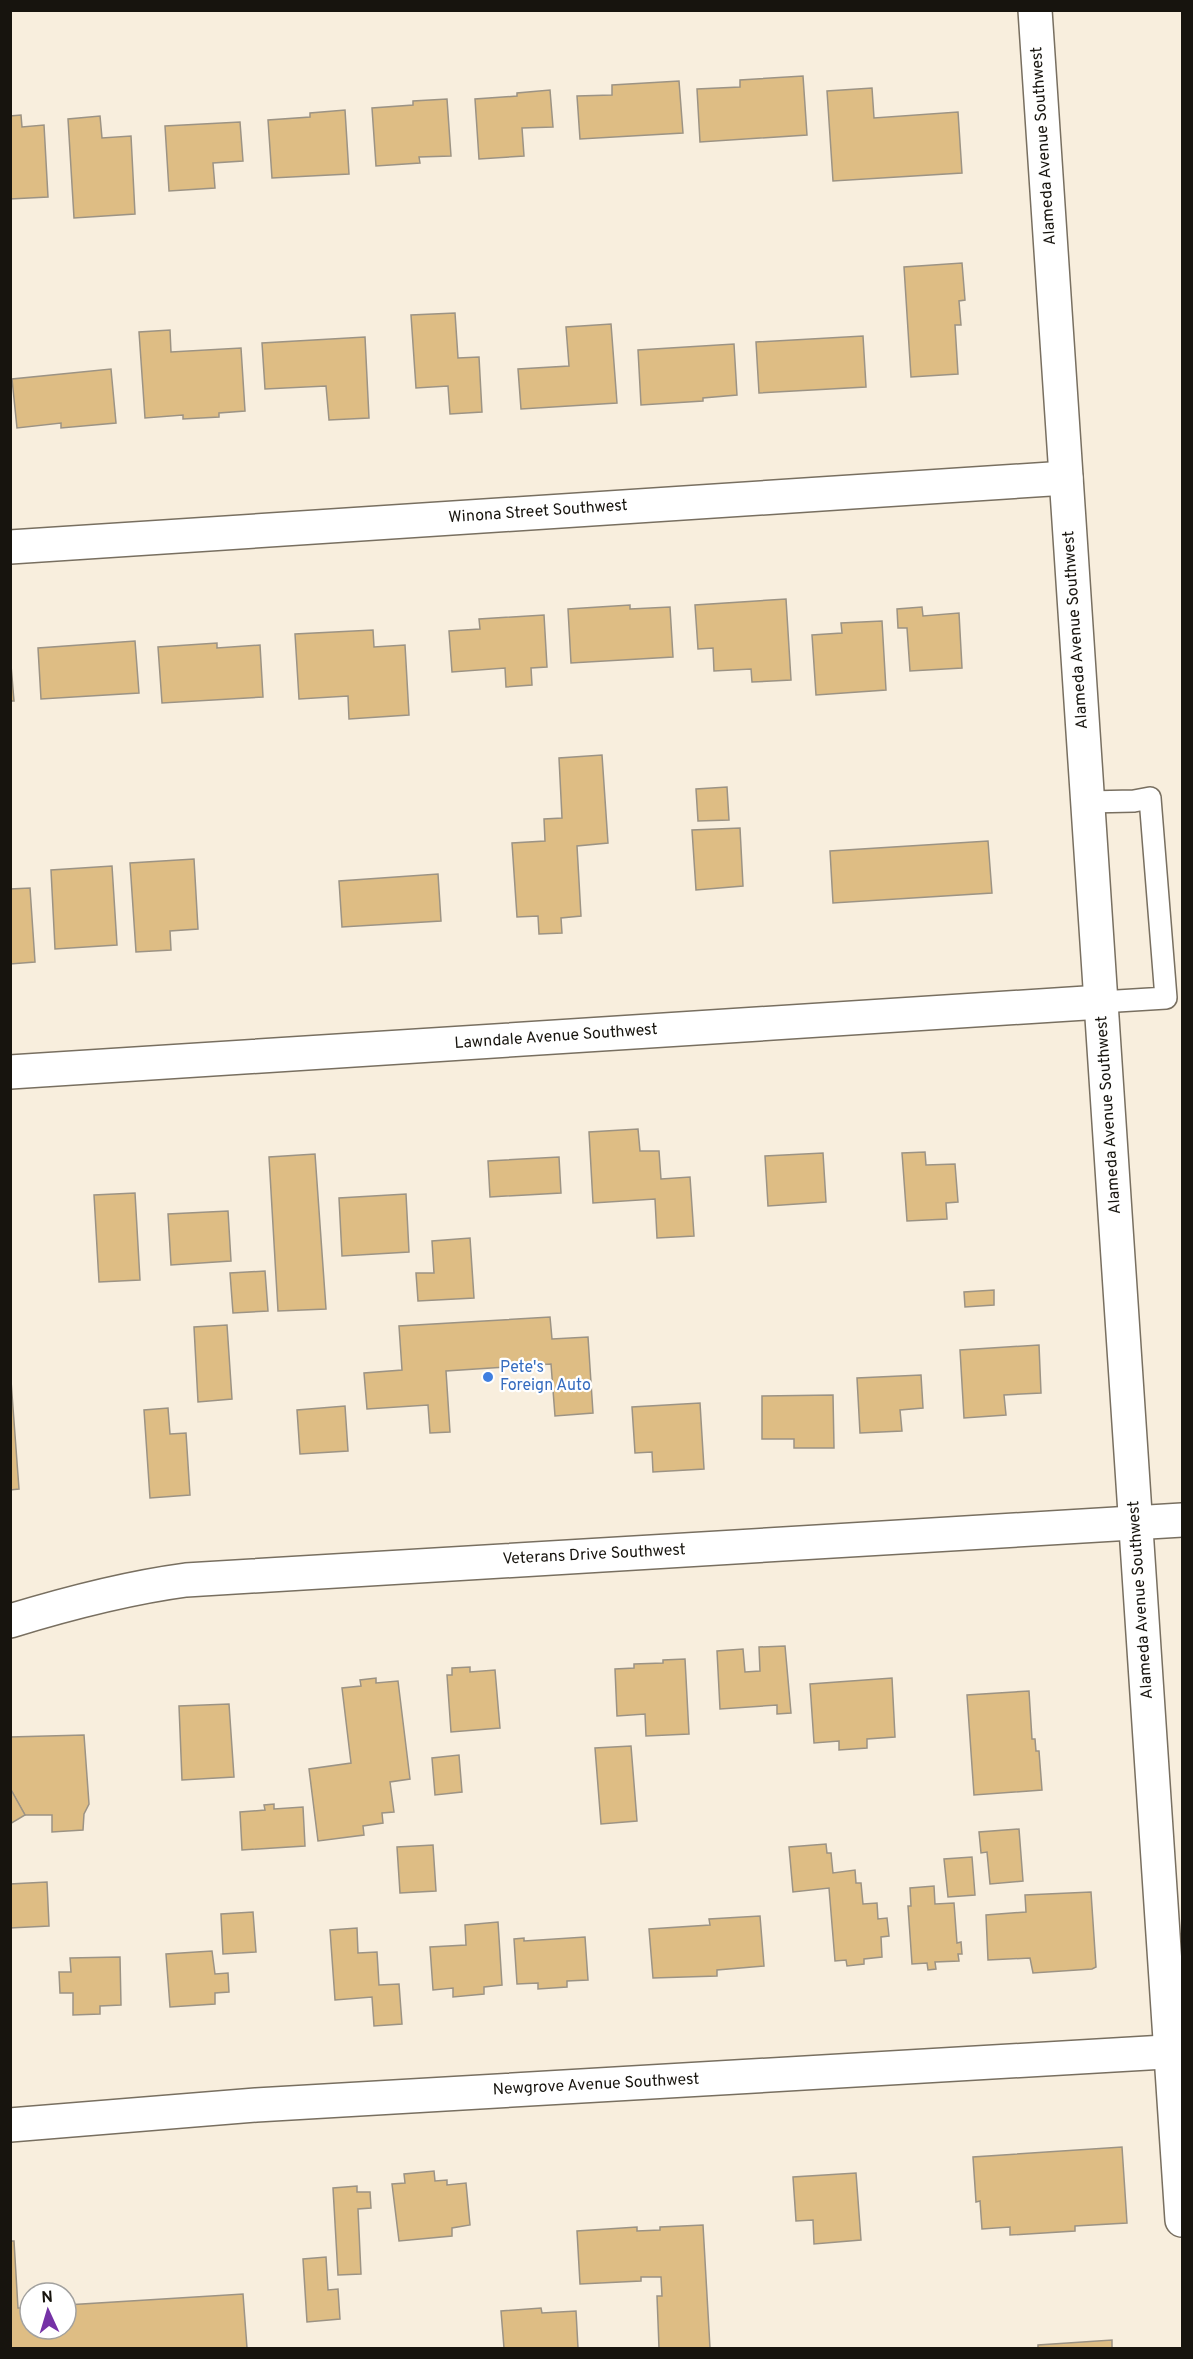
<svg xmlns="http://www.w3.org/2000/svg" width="1193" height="2359" font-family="Overpass,sans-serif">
	<rect width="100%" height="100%" fill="#f8eedd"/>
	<!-- building -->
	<g fill="#debd84" stroke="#9c9384" stroke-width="1.5">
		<polygon points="803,76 807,135 700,142 697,89 740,87 740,80"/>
		<polygon points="679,81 683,133 580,139 577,96 612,95 612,85"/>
		<polygon points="872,88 874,118 958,112 962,173 833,181 827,91"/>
		<polygon points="550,90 553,127 522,128 524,156 479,159 475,99 517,96 517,93"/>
		<polygon points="447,99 451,156 419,157 420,163 376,166 372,108 413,105 413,101"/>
		<polygon points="345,110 349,174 272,178 268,120 310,117 310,113"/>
		<polygon points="21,115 22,127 44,125 48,197 10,199 10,116"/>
		<polygon points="100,116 102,138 131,136 135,214 74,218 68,119"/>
		<polygon points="240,122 243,161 213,163 215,188 169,191 165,126"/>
		<polygon points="962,263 965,300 959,301 961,325 955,325 958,374 911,377 904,267"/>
		<polygon points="455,313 458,358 479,357 482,412 450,414 448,386 416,388 411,315"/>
		<polygon points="611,324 617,403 521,409 518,369 569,366 566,327"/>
		<polygon points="170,330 171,352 241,348 245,411 219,413 219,417 183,419 183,415 145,418 139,332"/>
		<polygon points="863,336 866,387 759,393 756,342"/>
		<polygon points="365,337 369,418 329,420 326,386 265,389 262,343"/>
		<polygon points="734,344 737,395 703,398 703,401 641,405 638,350"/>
		<polygon points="111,369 116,423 61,428 61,423 17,428 12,379"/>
		<polygon points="786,599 791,680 752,682 751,669 714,671 713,648 698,649 695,605"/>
		<polygon points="630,605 630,609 670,607 673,657 571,663 568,609"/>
		<polygon points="922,607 923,616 959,613 962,668 910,671 907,628 898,628 897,609"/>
		<polygon points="544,615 547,667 531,668 532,685 506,687 505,668 452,672 449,631 480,629 479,619"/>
		<polygon points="882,621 886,690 816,695 812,635 842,633 841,623"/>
		<polygon points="373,630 374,647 405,645 409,715 349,719 348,696 299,699 295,634"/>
		<polygon points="135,641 139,693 41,699 38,648"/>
		<polygon points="217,643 217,648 260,645 263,697 162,703 158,647"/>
		<polygon points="10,653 14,701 10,701"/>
		<polygon points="602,755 608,843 577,846 581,916 561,918 562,933 539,934 538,916 517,917 512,843 545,841 544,819 562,818 559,758"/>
		<polygon points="727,787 729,820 698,821 696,789"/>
		<polygon points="740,828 743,886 696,890 692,830"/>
		<polygon points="988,841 992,893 833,903 830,851"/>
		<polygon points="194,859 198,929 170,931 171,950 136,952 130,863"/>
		<polygon points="112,866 117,945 55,949 51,870"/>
		<polygon points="438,874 441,921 342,927 339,881"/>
		<polygon points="30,888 35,962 10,964 10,889"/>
		<polygon points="638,1129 640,1151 659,1151 661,1179 690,1177 694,1236 657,1238 655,1199 593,1203 589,1132"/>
		<polygon points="925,1152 926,1165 955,1164 958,1202 946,1203 947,1219 907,1221 902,1153"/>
		<polygon points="823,1153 826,1202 768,1206 765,1156"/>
		<polygon points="315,1154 326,1309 278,1311 269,1157"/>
		<polygon points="559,1157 561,1193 490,1197 488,1161"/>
		<polygon points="135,1193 140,1280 99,1282 94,1195"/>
		<polygon points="406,1194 409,1252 342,1256 339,1198"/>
		<polygon points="228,1211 231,1261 171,1265 168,1214"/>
		<polygon points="470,1238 474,1298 418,1301 416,1273 434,1273 432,1241"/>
		<polygon points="265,1271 268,1311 233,1313 230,1273"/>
		<polygon points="994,1290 994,1305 965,1307 964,1292"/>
		<polygon points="550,1317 552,1339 588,1337 593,1413 555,1416 551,1364 446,1371 450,1432 430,1433 428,1405 367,1409 364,1373 402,1370 399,1326"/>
		<polygon points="227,1325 232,1399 198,1402 194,1327"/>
		<polygon points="1039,1345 1041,1393 1004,1395 1006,1415 964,1418 960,1350"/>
		<polygon points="10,1367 19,1489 10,1490"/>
		<polygon points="921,1375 923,1408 900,1410 902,1431 860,1433 857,1378"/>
		<polygon points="833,1395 834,1448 794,1448 794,1439 762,1439 762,1396"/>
		<polygon points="700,1403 704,1469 653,1472 652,1452 635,1453 632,1407"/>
		<polygon points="345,1406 348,1451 300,1454 297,1410"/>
		<polygon points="168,1408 170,1434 186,1433 190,1495 150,1498 144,1410"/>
		<polygon points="785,1646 791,1713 777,1714 777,1705 720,1709 717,1651 743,1649 745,1672 760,1671 759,1647"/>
		<polygon points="685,1659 689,1734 646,1736 645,1714 617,1716 615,1669 634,1668 634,1664 663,1663 663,1660"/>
		<polygon points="470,1667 470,1672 495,1670 500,1728 451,1732 447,1675 452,1675 452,1668"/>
		<polygon points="376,1678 376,1683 398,1681 410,1779 390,1782 394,1812 382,1813 383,1823 363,1826 364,1835 318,1841 309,1769 351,1763 342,1688 361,1686 360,1680"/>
		<polygon points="892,1678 895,1737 867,1739 867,1748 839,1750 839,1741 814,1743 810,1684"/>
		<polygon points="1029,1691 1032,1739 1035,1739 1036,1751 1039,1751 1042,1790 974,1795 967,1695"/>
		<polygon points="229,1704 234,1777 182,1780 179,1706"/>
		<polygon points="84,1735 89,1804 84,1814 83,1830 52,1832 52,1815 25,1815 10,1788 10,1737"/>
		<polygon points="631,1746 637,1821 601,1824 595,1748"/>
		<polygon points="459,1755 462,1792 435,1795 432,1758"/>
		<polygon points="10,1788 25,1815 10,1824"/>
		<polygon points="274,1804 274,1809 303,1807 305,1846 242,1850 240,1812 265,1810 264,1805"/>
		<polygon points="1019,1829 1023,1881 990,1884 987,1852 981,1853 979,1832"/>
		<polygon points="826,1844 827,1853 831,1853 833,1873 855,1870 856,1883 861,1883 863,1904 877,1903 878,1919 887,1918 889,1936 881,1937 882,1957 864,1959 864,1964 847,1966 846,1960 835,1961 829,1888 793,1892 789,1847"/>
		<polygon points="433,1845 436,1891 400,1893 397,1847"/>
		<polygon points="972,1857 975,1895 948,1897 944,1859"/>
		<polygon points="47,1882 49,1926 10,1928 10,1884"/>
		<polygon points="934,1886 935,1904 954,1903 957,1943 961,1942 962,1954 958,1954 959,1961 935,1962 936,1969 928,1970 927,1963 912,1964 908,1906 911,1906 910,1888"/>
		<polygon points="1091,1892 1096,1967 1092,1969 1033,1973 1030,1958 988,1960 986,1915 1026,1912 1025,1895"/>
		<polygon points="253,1912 256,1952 223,1954 221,1914"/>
		<polygon points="760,1916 764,1966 717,1970 717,1976 653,1978 649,1929 710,1925 709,1919"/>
		<polygon points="498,1922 502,1985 484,1987 484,1994 453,1997 453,1988 433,1990 430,1947 466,1945 465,1925"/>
		<polygon points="357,1928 358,1953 377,1952 379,1985 399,1984 402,2024 374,2026 372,1997 335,2000 330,1930"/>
		<polygon points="585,1937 588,1980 567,1981 567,1987 538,1989 538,1983 517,1984 514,1939 524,1938 524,1941"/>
		<polygon points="212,1951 215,1974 228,1973 229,1992 215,1993 215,2004 170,2007 166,1954"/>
		<polygon points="120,1957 121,2005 100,2006 100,2014 73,2015 73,1993 60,1993 59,1972 71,1972 70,1958"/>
		<polygon points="1122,2147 1127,2223 1075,2226 1075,2231 1010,2235 1010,2227 982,2229 980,2201 976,2202 973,2157"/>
		<polygon points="434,2171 435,2181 447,2180 447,2185 466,2183 470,2225 452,2228 452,2236 399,2241 392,2184 405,2183 404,2174"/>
		<polygon points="856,2173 861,2240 814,2244 813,2220 796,2221 793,2177"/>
		<polygon points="357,2186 357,2192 370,2192 371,2208 358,2209 361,2274 338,2275 333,2188"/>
		<polygon points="703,2225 710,2348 659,2348 657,2296 662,2296 661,2277 641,2277 641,2281 580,2284 577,2231 637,2227 637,2231 660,2230 660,2227"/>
		<polygon points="10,2241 14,2241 18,2308 30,2308 30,2329 66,2329 66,2305 243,2294 247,2348 10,2348"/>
		<polygon points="326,2257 328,2290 338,2289 340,2319 307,2322 303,2259"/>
		<polygon points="541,2308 542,2313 576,2311 578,2348 504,2348 501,2311"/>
		<polygon points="1112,2340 1112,2348 1038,2348 1038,2345"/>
	</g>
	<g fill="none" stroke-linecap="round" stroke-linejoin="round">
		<!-- lane casing -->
		<g stroke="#786f60" stroke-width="24">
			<polyline id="lane" points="1088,802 1134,801 1150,798 1166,998 1101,1002"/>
		</g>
		<!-- street casing -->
		<g stroke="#786f60" stroke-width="36">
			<g id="street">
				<polyline points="1035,10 1182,2220"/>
				<polyline points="10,547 1066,478"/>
				<polyline points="10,1072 1101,1002"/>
				<polyline points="10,2125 256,2105 1182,2051"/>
			</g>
		</g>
		<!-- secondary casing -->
		<g stroke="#786f60" stroke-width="36">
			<path id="secondary" d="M10,1621C69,1603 126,1588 186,1580L1182,1520"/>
		</g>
		<!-- lane -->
		<use href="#lane" stroke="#fff" stroke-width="21"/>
		<!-- street -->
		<use href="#street" stroke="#fff" stroke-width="33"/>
		<!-- secondary -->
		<use href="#secondary" stroke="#fff" stroke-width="33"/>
	</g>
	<!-- markers -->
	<circle fill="#3f7fe0" stroke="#fff" stroke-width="2" cx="488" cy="1377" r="6"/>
	<g text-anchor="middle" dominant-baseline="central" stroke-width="4.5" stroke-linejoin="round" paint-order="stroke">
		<!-- street labels -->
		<g font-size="16" fill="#17140e" stroke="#fff">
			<text transform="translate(1044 146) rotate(-94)">Alameda Avenue Southwest</text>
			<text transform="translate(538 512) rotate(-4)">Winona Street Southwest</text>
			<text transform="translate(1076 630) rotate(-94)">Alameda Avenue Southwest</text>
			<text transform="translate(556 1037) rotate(-4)">Lawndale Avenue Southwest</text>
			<text transform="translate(1109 1115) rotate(-94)">Alameda Avenue Southwest</text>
			<text transform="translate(594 1555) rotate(-3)">Veterans Drive Southwest</text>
			<text transform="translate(1141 1600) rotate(-94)">Alameda Avenue Southwest</text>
			<text transform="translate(596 2085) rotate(-3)">Newgrove Avenue Southwest</text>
		</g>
		<!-- shop labels -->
		<g font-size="16" fill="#366cbe" stroke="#fff" text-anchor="start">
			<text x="500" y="1368">Pete's<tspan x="500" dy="18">Foreign Auto</tspan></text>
		</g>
	</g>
	<!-- border -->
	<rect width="1193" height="2359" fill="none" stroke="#17140e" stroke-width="24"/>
	<!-- north arrow -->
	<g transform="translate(48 2311) rotate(356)"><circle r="28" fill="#ffffff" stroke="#a2a19f" stroke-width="1.5"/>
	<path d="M0-4.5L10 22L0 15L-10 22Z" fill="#7532a6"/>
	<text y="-9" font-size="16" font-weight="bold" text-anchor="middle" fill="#17140e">N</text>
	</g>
</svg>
